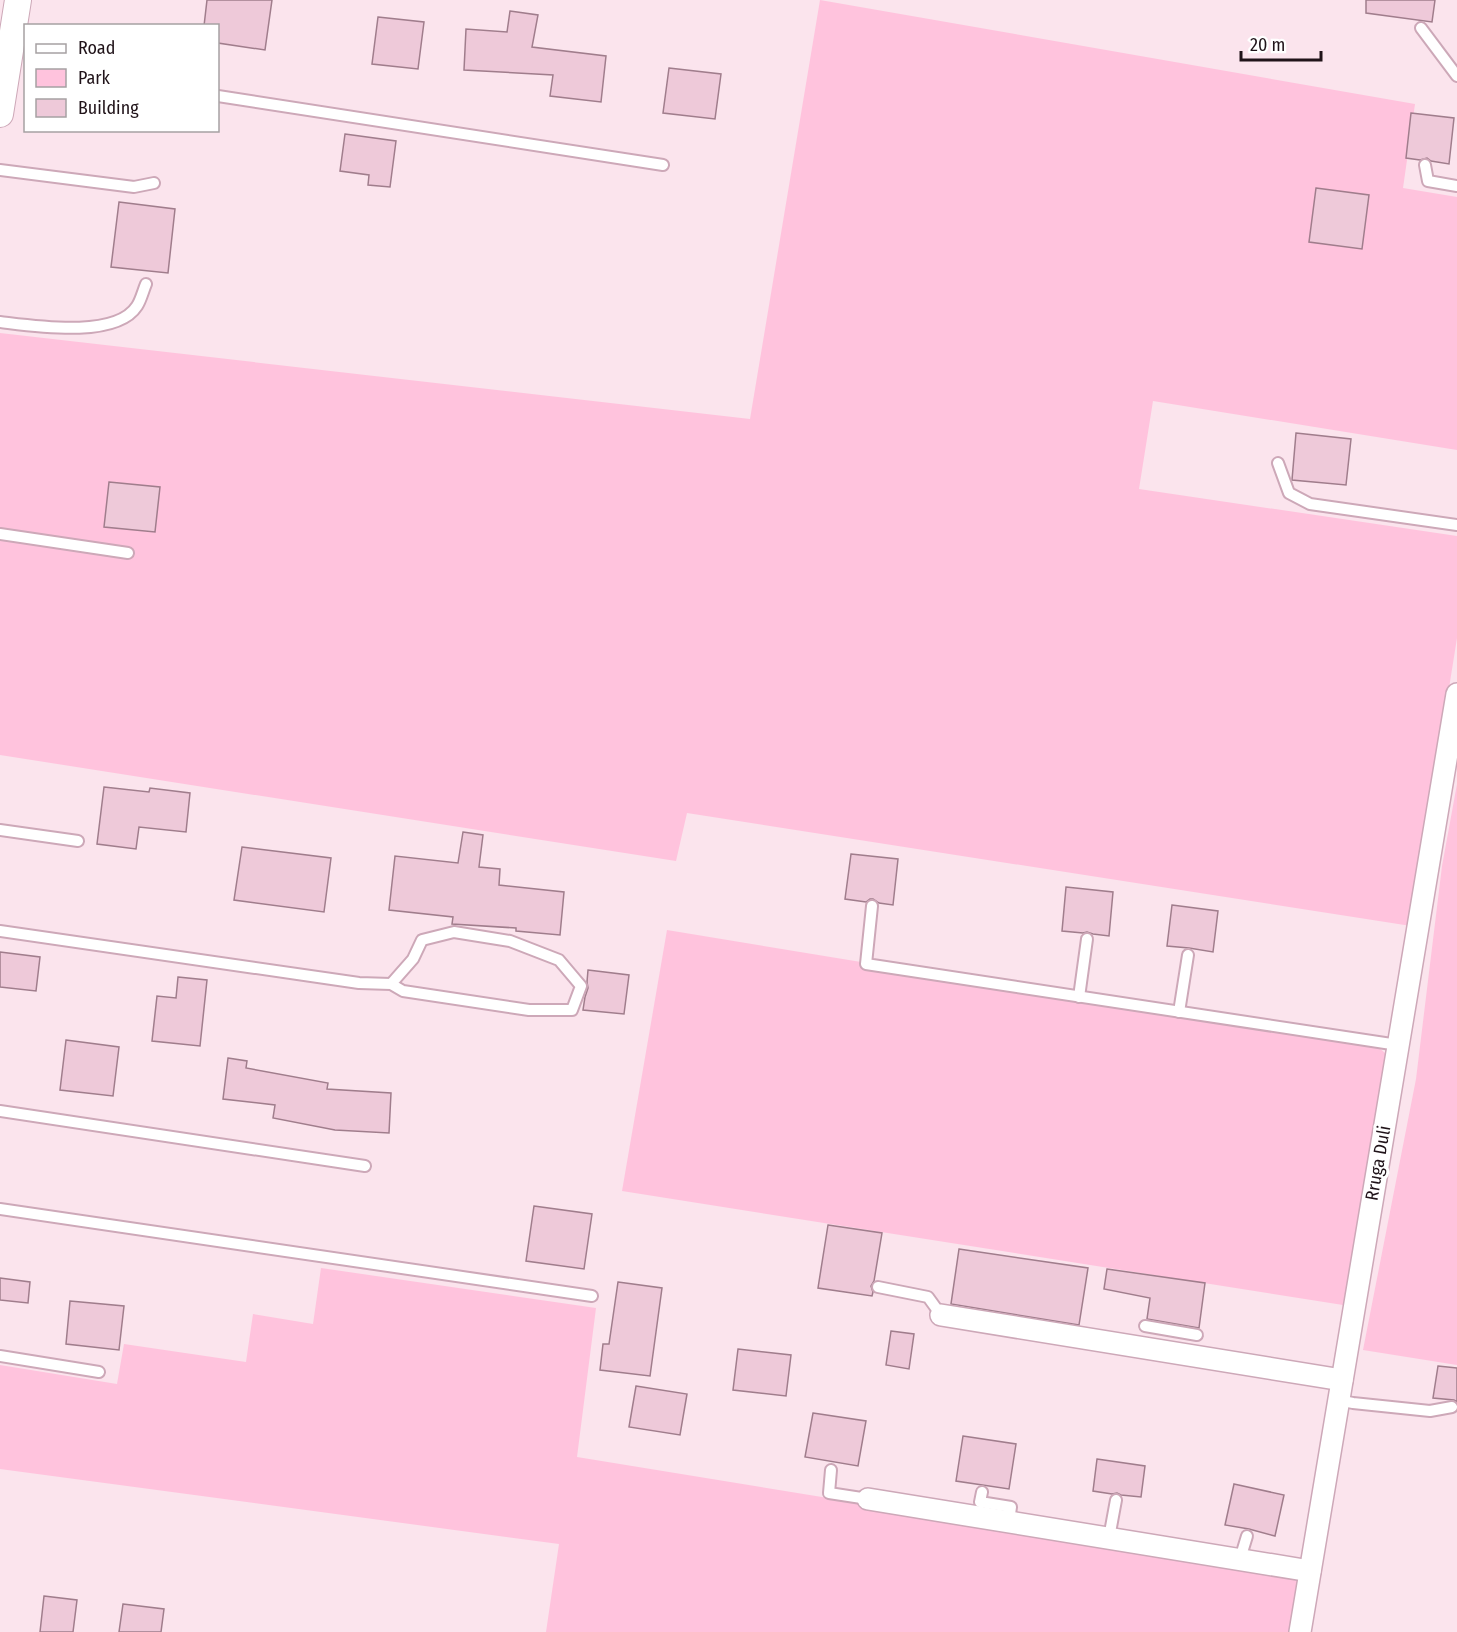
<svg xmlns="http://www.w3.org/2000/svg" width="1457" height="1632" font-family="'Fira Sans Condensed',sans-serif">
	<rect width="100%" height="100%" fill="#fbe4ed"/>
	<!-- green -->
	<g fill="#ffc3dd">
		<polygon points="820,0 1415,104 1403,188 1457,197 1457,450 1153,401 1139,489 1457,536 1457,638 1411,926 687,813 676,861 0,755 0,333 750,419"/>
		<polygon points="1457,784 1457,1365 1363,1350 1416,1079 1442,866"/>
		<polygon points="667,930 1378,1047 1385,1053 1390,1062 1343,1305 622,1191"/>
		<polygon points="321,1268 596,1308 577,1457 1282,1572 1297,1581 1299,1587 1292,1632 546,1632 559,1544 0,1469 0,1365 117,1384 124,1344 246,1362 253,1314 313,1324"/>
	</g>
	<!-- building -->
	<g fill="#eec9d9" stroke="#a07d8c" stroke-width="1.5">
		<polygon points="207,0 272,0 265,50 218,43 218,26 204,26"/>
		<polygon points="1366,0 1435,0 1432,22 1366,13"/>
		<polygon points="510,11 538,15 532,47 606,56 601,102 550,96 553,75 464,70 466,29 507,32"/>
		<polygon points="378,17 424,22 418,69 372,64"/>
		<polygon points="669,68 721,74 715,119 663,113"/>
		<polygon points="1411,113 1454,118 1449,164 1431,161 1427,158 1420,160 1406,158"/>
		<polygon points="345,134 396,141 390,187 368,185 369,175 340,171"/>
		<polygon points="1316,188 1369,195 1362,249 1309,242"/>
		<polygon points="119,202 175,209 168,273 111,267"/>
		<polygon points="1296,433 1351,439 1346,485 1292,480"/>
		<polygon points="109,482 160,487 155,532 104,527"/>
		<polygon points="104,787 149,792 150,788 190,793 186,832 139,827 136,849 97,844"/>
		<polygon points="463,832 483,835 479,867 500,869 499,885 564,892 560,935 516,931 516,928 452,924 453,917 389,910 395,856 458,863"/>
		<polygon points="242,847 331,858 324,912 234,900"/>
		<polygon points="851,854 898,859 893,905 879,903 873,899 870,899 866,902 845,899"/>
		<polygon points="1066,887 1113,892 1109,936 1093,934 1087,932 1083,933 1062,931"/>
		<polygon points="1172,905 1218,911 1213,952 1189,948 1167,946"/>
		<polygon points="0,952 40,957 36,991 0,987"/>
		<polygon points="588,970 629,975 624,1014 583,1010 585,997 588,988 587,982"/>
		<polygon points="178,977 207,980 200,1046 152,1041 157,996 176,998"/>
		<polygon points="66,1040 119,1047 113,1096 60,1090"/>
		<polygon points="228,1058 247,1061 246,1068 328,1083 327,1089 391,1093 389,1133 335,1130 273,1118 275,1105 223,1099"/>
		<polygon points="534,1206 592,1214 584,1269 526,1261"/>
		<polygon points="828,1225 882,1233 874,1281 871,1286 873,1292 872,1296 818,1288"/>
		<polygon points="959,1249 1088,1268 1079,1325 951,1304"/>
		<polygon points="1107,1269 1205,1283 1199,1328 1147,1319 1150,1298 1104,1289"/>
		<polygon points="0,1278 30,1282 28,1303 0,1300"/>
		<polygon points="618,1282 662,1288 650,1376 600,1370 603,1344 609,1344"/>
		<polygon points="70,1301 124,1306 119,1350 66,1344"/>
		<polygon points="891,1331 914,1334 909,1369 886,1365"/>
		<polygon points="738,1349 791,1355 786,1396 733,1390"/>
		<polygon points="1438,1366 1457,1368 1457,1402 1454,1400 1433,1398"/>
		<polygon points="636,1386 687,1394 680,1435 629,1427"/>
		<polygon points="813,1413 866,1421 858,1466 805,1457"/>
		<polygon points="963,1436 1016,1444 1009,1489 956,1481"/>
		<polygon points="1097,1459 1145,1466 1141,1497 1121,1495 1117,1493 1112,1494 1093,1491"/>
		<polygon points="1234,1484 1284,1495 1275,1536 1249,1529 1225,1525"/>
		<polygon points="44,1596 77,1600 73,1632 40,1632"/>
		<polygon points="123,1604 164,1609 161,1632 119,1632"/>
	</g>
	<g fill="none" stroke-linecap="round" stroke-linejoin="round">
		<!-- service casing -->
		<g stroke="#cda8b8" stroke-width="14">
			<g id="service">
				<polyline points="1421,28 1457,76"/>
				<polyline points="218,96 663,165"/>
				<polyline points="1425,165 1428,181 1457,186"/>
				<polyline points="0,170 134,187 154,183"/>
				<path d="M0,322C34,326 116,339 137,306C141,300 143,291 146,284"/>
				<polyline points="1278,463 1289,493 1310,504 1457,525"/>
				<polyline points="0,534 128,553"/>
				<polyline points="0,830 78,841"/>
				<polyline points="872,906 866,964 1398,1045"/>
				<polyline points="0,931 359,983 391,984 413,959 422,940 454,932 510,941 559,960 581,986 572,1010 529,1010 403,991 391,984"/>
				<polyline points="1079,997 1087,939"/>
				<polyline points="1179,1012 1188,955"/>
				<polyline points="0,1111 365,1166"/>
				<polyline points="0,1209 592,1296"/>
				<polyline points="878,1287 928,1297 941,1315"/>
				<polyline points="1145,1326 1197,1335"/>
				<polyline points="0,1356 99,1372"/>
				<polyline points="1338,1400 1353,1403 1430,1411 1452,1407"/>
				<polyline points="831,1470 829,1493 868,1499"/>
				<polyline points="982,1492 980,1502 1011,1507 1009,1521"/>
				<polyline points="1109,1538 1116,1500"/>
				<polyline points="1240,1559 1247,1536"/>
			</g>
		</g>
		<!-- minor casing -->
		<g stroke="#cda8b8" stroke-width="24">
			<g id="minor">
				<polyline points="941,1315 1342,1380"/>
				<polyline points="868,1499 1310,1571"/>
				<polyline points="1300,1632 1457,694"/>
			</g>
		</g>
		<!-- tertiary casing -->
		<g stroke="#cda8b8" stroke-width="28">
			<polyline id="tertiary" points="0,114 18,0"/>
		</g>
		<!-- service -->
		<use href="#service" stroke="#fff" stroke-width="10"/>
		<!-- minor -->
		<use href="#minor" stroke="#fff" stroke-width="21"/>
		<!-- tertiary -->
		<use href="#tertiary" stroke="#fff" stroke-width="26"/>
	</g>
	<g text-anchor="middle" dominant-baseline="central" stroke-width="6" stroke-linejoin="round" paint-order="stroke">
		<!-- street labels -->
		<g font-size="18" fill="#201319" stroke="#fff">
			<text transform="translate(1378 1163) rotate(-80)">Rruga Duli</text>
		</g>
	</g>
	<!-- legend -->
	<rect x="24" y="24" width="195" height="108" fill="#ffffff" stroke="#a6a1a3" stroke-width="1.5"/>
	<rect x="36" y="44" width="30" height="9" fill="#ffffff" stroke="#a6a1a3" stroke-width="1.5"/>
	<text x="78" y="54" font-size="18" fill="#201319">Road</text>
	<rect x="36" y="69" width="30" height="18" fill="#ffc3dd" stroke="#a6a1a3" stroke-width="1.5"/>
	<text x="78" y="84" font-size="18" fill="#201319">Park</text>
	<rect x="36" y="99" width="30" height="18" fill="#eec9d9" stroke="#a6a1a3" stroke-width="1.5"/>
	<text x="78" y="114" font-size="18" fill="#201319">Building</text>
	<!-- scale -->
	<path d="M1241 51v9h80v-9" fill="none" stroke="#201319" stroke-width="3"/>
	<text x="1250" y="51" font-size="18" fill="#201319" stroke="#ffffff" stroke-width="4.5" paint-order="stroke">20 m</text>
</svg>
